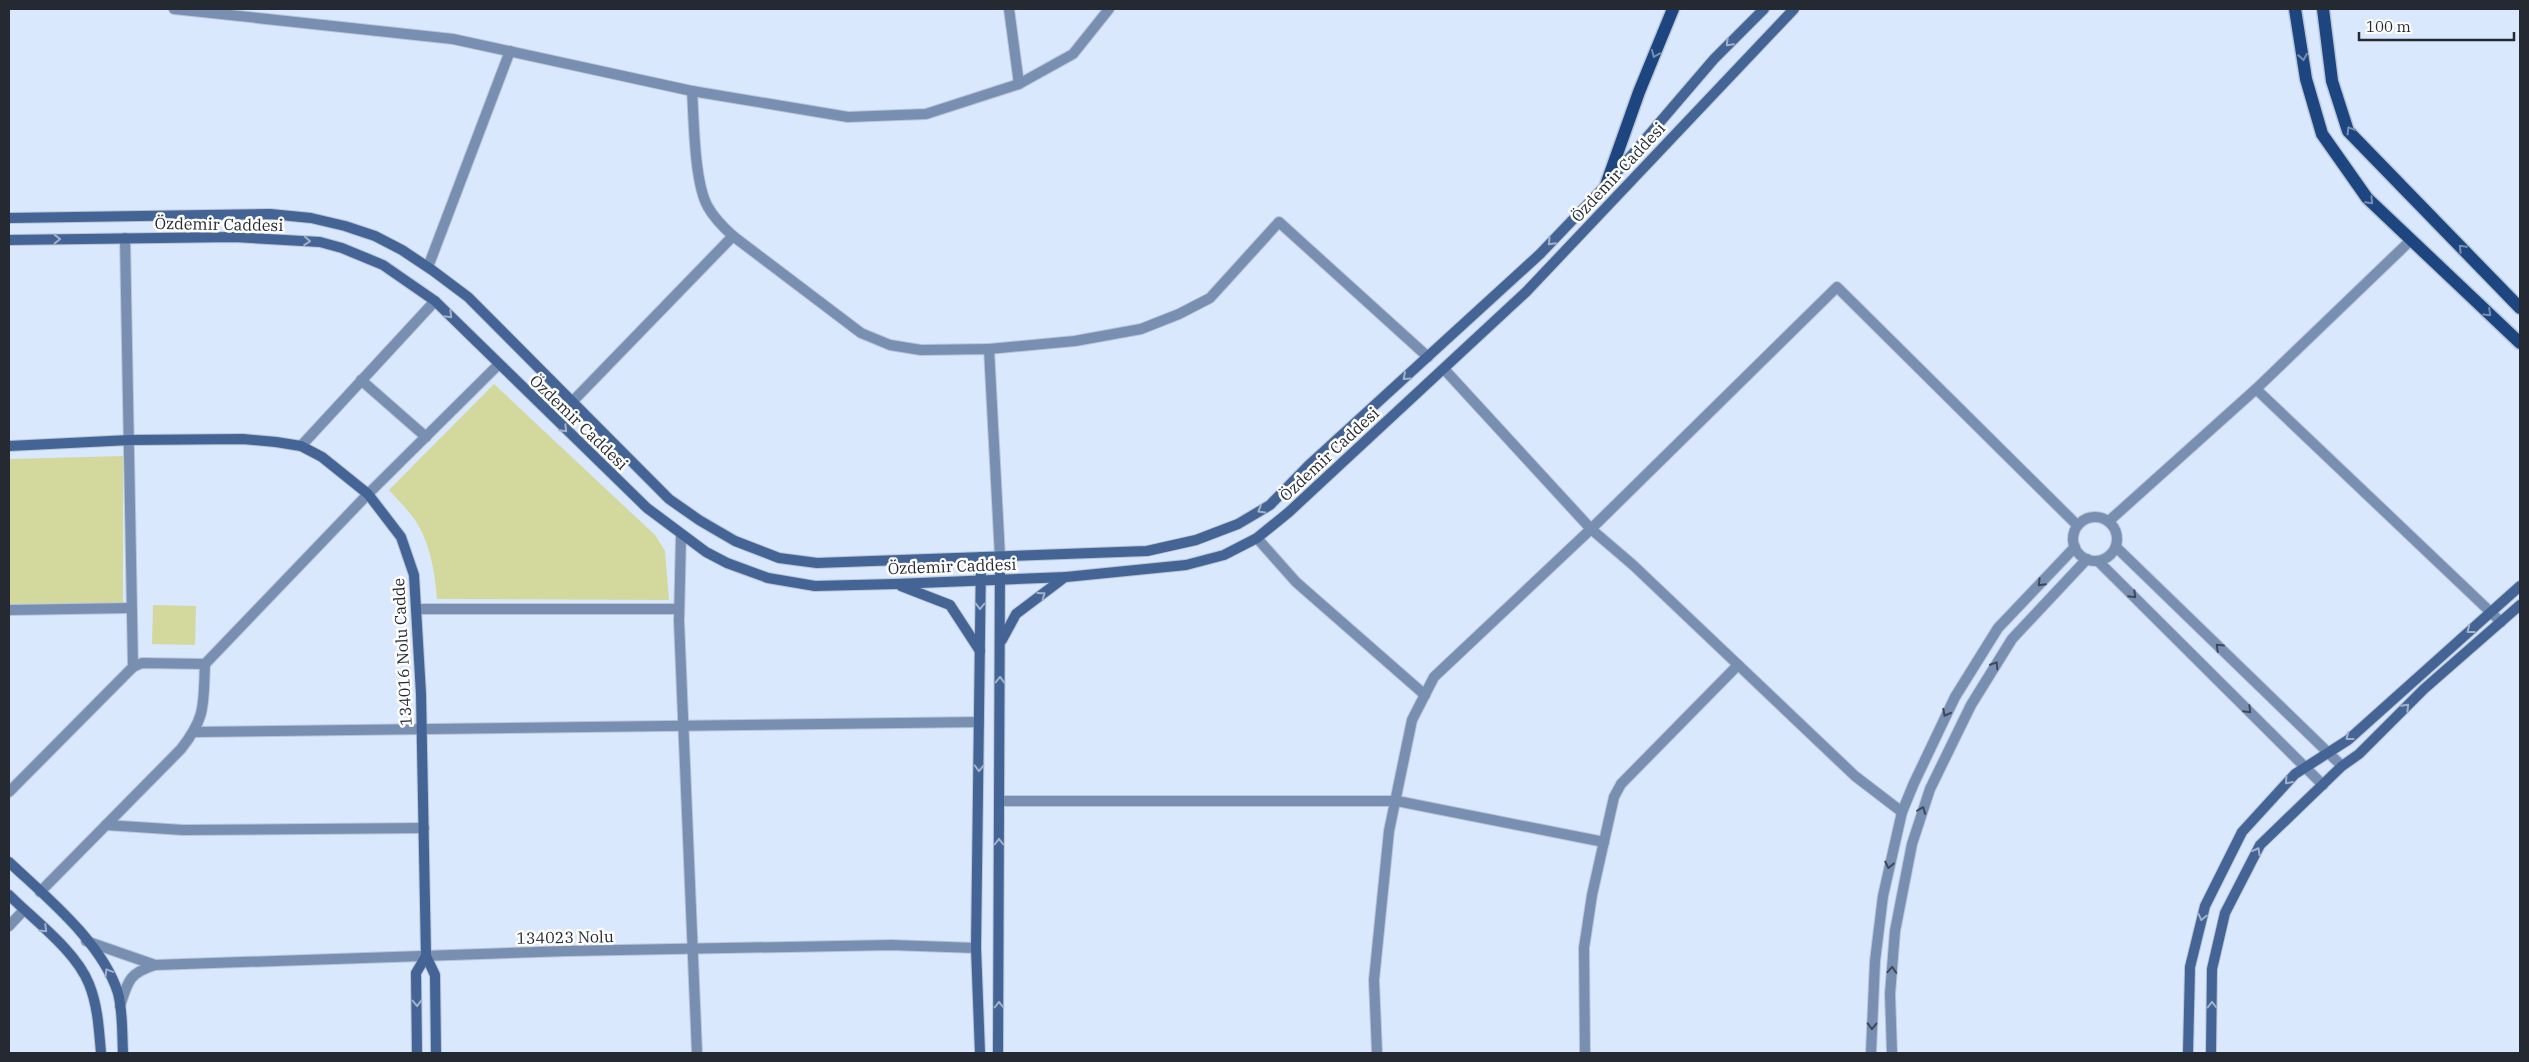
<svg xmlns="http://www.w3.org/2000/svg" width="2529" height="1062" font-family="'IBM Plex Serif',serif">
	<rect width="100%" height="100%" fill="#dae8fd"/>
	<!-- green -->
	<g fill="#d3d89c">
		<path d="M494,384L655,535L665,551L669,600L437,599C435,573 430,542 415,520C408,510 398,500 389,490Z"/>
		<polygon points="123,456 123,603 9,604 9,459"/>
		<polygon points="153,605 196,606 195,645 152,644"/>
	</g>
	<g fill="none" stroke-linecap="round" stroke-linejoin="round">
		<!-- street casing -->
		<g stroke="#b9c6d8" stroke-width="12">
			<g id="street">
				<polyline points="174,9 453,39 692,91 848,117 926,114 1019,84 1073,54 1109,9"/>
				<polyline points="1009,9 1019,84"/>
				<path d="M692,91C694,119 694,183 708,207C714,218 723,227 733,236L861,333L890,345L921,350L989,349L1000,557"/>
				<polyline points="125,238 133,667"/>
				<polyline points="428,267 510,51"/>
				<polyline points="989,349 1075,341 1141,329 1179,314 1210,298 1279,222 1428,357"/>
				<polyline points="1444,369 1591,529 1633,565 1855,776 1902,812"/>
				<polyline points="361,380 426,437"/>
				<polyline points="2256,389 2411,240"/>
				<polyline points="572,402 733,236"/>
				<polyline points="301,446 435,301"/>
				<circle cx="2095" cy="539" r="22"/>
				<polyline points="2109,521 2256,389 2501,622"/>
				<polyline points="681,535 679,621 697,1053"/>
				<polyline points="1257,538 1296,582 1425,695"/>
				<polyline points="2116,547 2342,766"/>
				<polyline points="2098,561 2323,785"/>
				<polyline points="416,609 679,609"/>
				<polyline points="9,610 131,608"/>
				<polyline points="195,732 979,722"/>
				<polyline points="9,792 133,667 142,663 205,664 368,494 499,364"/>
				<polyline points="999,801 1397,801 1604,842"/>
				<polyline points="106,825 183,830 424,828"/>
				<path d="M40,892L181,749C207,716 203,704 205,664"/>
				<polyline points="9,926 24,910"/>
				<polyline points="86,941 155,965"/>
				<path d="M120,1006C128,981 129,973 155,965L568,951L891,945L976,948"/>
				<polyline points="1377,1053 1374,980 1389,831 1412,720 1434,677 1591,529 1837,287 2077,525"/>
				<polyline points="1585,1053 1584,948 1592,895 1614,797 1621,784 1738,665"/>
				<polyline points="1871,1053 1875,961 1883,896 1902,812 1914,783 1955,697 1998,628 2075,547"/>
				<polyline points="1892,1053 1890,994 1895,931 1912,844 1930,789 1971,705 2012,639 2087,559"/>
			</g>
		</g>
		<!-- secondary casing -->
		<g stroke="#b9c6d8" stroke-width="12">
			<g id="secondary">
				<polyline points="9,218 270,214 311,218 345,226 375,236 402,250 432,270 468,297 669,499 699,520 735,541 779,558 817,563 1147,551 1196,540 1238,524 1270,505 1308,466 1540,254 1606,185 1714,59 1764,9"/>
				<polyline points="9,240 234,237 320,242 342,248 383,265 435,301 647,508 706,552 727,563 768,578 815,586 895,584 1066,577 1186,565 1224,555 1257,538 1289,512 1526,292 1794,9"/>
				<polyline points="9,446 130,440 243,439 276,442 301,446 322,457 368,494 401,537 414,575 421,694 426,956 435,975 436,1053"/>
				<polyline points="901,586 950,605 980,651"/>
				<polyline points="1002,640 1016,614 1065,577"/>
				<path d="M9,862C46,897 102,942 118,993C123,1012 122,1034 123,1053"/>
				<path d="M9,895C34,920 76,951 89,984C98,1006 99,1031 101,1053"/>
				<polyline points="417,1053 416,973 426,956"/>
				<polyline points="980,1053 976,948 981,557"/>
				<polyline points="998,1053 1000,557"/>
				<polyline points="2188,1053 2190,967 2205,906 2242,832 2295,774 2348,740 2520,586"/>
				<polyline points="2211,1053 2212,969 2225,913 2260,845 2342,766 2359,754 2424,689 2520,605"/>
			</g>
		</g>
		<!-- primary casing -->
		<g stroke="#b9c6d8" stroke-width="15">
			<g id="primary">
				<polyline points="2295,9 2306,79 2322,134 2367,198 2520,343"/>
				<polyline points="2323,9 2332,81 2348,131 2520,308"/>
				<polyline points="1606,185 1639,92 1673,9"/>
			</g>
		</g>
		<!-- street -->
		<use href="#street" stroke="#788fb1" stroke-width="10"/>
		<!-- secondary -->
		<use href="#secondary" stroke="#446495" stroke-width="10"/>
		<!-- primary -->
		<use href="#primary" stroke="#1d4580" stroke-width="12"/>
	</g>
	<!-- one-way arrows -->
	<defs><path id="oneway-chevron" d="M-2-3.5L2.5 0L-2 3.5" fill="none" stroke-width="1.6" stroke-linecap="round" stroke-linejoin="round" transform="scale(1.25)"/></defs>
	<g stroke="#a2b2ca">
		<use href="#oneway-chevron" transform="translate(1729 43) rotate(135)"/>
		<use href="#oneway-chevron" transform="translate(57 239) rotate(-1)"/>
		<use href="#oneway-chevron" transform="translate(307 241) rotate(4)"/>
		<use href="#oneway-chevron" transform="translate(1551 242) rotate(134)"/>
		<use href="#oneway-chevron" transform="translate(449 315) rotate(45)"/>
		<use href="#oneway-chevron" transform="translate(1406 377) rotate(138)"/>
		<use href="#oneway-chevron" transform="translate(564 429) rotate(45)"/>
		<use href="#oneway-chevron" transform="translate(1261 510) rotate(149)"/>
		<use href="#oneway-chevron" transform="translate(1042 595) rotate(-36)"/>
		<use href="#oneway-chevron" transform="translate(980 606) rotate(91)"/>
		<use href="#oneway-chevron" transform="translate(2470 630) rotate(142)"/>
		<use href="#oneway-chevron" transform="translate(1000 680) rotate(-89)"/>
		<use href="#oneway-chevron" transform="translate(2406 707) rotate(-45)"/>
		<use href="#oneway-chevron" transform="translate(2349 737) rotate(143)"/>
		<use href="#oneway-chevron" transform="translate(979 768) rotate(91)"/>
		<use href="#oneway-chevron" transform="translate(2288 781) rotate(132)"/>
		<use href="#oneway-chevron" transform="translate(999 842) rotate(-90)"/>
		<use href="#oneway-chevron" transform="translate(2257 851) rotate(-61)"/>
		<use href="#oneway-chevron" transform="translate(2202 917) rotate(103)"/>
		<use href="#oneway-chevron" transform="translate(44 929) rotate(44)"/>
		<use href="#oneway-chevron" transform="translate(108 972) rotate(-121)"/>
		<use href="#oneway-chevron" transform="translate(417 1003) rotate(89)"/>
		<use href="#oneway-chevron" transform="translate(999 1005) rotate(-90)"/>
		<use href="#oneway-chevron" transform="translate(2212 1005) rotate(-90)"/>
	</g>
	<g stroke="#778fb3">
		<use href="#oneway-chevron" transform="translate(1655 54) rotate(112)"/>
		<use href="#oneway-chevron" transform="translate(2303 57) rotate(81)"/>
		<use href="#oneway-chevron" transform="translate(2350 130) rotate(-121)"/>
		<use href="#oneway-chevron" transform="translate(2370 201) rotate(46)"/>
		<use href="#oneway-chevron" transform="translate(2462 248) rotate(-134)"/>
		<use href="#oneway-chevron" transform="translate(2488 313) rotate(43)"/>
	</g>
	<g stroke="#3e4858">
		<use href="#oneway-chevron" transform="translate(2041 583) rotate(134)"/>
		<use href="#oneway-chevron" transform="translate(2133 595) rotate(45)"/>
		<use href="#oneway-chevron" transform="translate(2219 647) rotate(-136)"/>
		<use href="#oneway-chevron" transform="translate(1995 665) rotate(-58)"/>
		<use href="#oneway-chevron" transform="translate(2248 710) rotate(45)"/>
		<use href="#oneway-chevron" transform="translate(1946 713) rotate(118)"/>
		<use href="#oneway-chevron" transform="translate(1922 810) rotate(-69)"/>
		<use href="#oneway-chevron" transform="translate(1889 865) rotate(102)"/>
		<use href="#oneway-chevron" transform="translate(1892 970) rotate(-86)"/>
		<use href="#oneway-chevron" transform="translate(1872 1026) rotate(91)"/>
	</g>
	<g text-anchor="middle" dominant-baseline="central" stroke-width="5" stroke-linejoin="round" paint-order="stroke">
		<!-- street labels -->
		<g font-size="16" fill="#252a32" stroke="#fff">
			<text transform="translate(1618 172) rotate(-47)">Özdemir Caddesi</text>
			<text transform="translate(219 224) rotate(1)">Özdemir Caddesi</text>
			<text transform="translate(579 422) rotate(44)">Özdemir Caddesi</text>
			<text transform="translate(1329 454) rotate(-43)">Özdemir Caddesi</text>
			<text transform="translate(952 566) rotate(-2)">Özdemir Caddesi</text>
			<text transform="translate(402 652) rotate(-93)">134016 Nolu Cadde</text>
			<text transform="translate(565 937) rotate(-1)">134023 Nolu</text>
		</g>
	</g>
	<!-- border -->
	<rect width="2529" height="1062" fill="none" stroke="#252a32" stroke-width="20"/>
	<!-- scale -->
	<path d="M2359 32v8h155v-8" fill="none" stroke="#252a32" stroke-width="2.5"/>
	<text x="2366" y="32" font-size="15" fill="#252a32" stroke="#ffffff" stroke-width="4" paint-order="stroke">100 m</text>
</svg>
